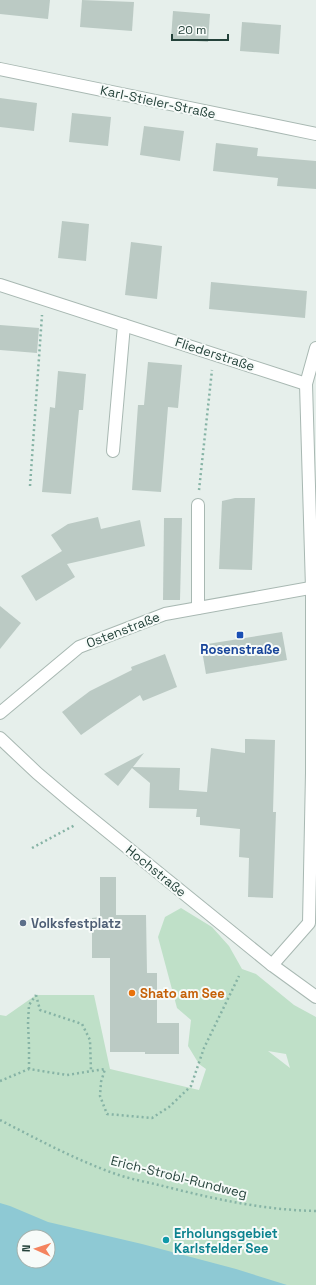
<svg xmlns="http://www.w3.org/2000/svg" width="316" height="1285" font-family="'Space Grotesk',sans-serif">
	<rect width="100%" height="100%" fill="#e6efeb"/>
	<!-- green -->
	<path fill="#bfe0c8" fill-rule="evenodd" d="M181,908L212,927L229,946L242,969L256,974L294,1005L316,1017V1285H0V1015L6,1016L36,995H94L110,1069L199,1090L206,1069L199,1064L188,1046L191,1020L177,1008L158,937L165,917ZM268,1051L286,1054L290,1068ZM24,1237H48V1261H24Z"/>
	<!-- water -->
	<path fill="#8ec9d4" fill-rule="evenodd" d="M0,1203L10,1206L48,1222L142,1244L236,1269L287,1285H0ZM24,1237H48V1261H24Z"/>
	<!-- building -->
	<g fill="#bbcac4">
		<polygon points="0,0 50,0 48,19 0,14"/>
		<polygon points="82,0 134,2 132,31 80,27"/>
		<polygon points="173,11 210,14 208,42 171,39"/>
		<polygon points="242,22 281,25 279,54 240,51"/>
		<polygon points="0,98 37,103 34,131 0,127"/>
		<polygon points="72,113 111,117 108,146 69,142"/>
		<polygon points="144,126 184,131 180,161 140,155"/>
		<polygon points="216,143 258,148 257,156 316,161 316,189 277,186 278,178 213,171"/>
		<polygon points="62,221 89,224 86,261 58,258"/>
		<polygon points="131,242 162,246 157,299 125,295"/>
		<polygon points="211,282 307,291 305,318 209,309"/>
		<polygon points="0,325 39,328 37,353 0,350"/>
		<polygon points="148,362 182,365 178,408 168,407 161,492 132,490 138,405 144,405"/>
		<polygon points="58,371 86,374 83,410 79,410 71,494 42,492 50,407 55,408"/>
		<polygon points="235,498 255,498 252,570 219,569 222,501"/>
		<polygon points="98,517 101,529 140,520 145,546 67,564 75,577 36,601 21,576 62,551 51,535 68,524"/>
		<polygon points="164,518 182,518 180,600 163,600"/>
		<polygon points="0,606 21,623 0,649"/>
		<polygon points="282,632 287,660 206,674 201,645"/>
		<polygon points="165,654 177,687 143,701 140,695 108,716 81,735 62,712 90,691 132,670 131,667"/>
		<polygon points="245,739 275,740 273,812 276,812 273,898 248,897 249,858 239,857 240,829 200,825 200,817 196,817 197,809 149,808 150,783 132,768 118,786 104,774 144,753 133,767 180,768 179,790 207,792 211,748 245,753"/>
		<polygon points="100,877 116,877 116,915 146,915 147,973 157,973 157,1023 179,1023 179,1054 145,1054 145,1052 110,1052 110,958 92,958 92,918 100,917"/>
	</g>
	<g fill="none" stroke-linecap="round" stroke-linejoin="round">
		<!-- minor casing -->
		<g stroke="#a8b8b2" stroke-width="14">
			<g id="minor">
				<polyline points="0,69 316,134"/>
				<polyline points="0,285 306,384"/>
				<polyline points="113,451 124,325"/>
				<polyline points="198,505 198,608"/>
				<polyline points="0,713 79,647 165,614 316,587"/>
				<polyline points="0,738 37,773 70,801 272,965 316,997"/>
				<polyline points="272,965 309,923 312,773 312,588 306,384 316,348"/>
			</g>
		</g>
		<!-- path -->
		<g stroke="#86b3a5" stroke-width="2.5" stroke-dasharray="2 3" stroke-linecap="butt">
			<polyline points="30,486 42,315"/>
			<polyline points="199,490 212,370"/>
			<polyline points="32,848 75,825"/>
			<polyline points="36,995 40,1010 82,1024 90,1040 91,1071"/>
			<polyline points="29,1069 29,1046 28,1023 29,1005 36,995"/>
			<polyline points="0,1081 29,1069 67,1075 105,1069 101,1082 100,1096 107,1114 152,1118 169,1107 191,1086 204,1048 239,976"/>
			<path d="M0,1120C37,1139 74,1159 113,1173C129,1179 147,1182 163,1186C214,1199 264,1210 316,1211"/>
		</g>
		<!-- minor -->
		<use href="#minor" stroke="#fff" stroke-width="12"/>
	</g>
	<!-- markers -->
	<rect fill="#1a4fb4" stroke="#f7fbf9" stroke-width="1.5" x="236" y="631" width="8" height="8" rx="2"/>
	<circle fill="#5c6f8a" stroke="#f7fbf9" stroke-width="1.5" cx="23" cy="923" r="4"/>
	<circle fill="#e8710a" stroke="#f7fbf9" stroke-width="1.5" cx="132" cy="993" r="4"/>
	<circle fill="#0f9aa8" stroke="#f7fbf9" stroke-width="1.5" cx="166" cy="1240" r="4"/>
	<g text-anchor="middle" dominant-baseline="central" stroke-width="4" stroke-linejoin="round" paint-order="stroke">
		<!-- street labels -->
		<g font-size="13" fill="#24423a" stroke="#f7fbf9">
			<text transform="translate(158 102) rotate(12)">Karl-Stieler-Straße</text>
			<text transform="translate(215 354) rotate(18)">Fliederstraße</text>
			<text transform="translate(123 630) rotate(-21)">Ostenstraße</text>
			<text transform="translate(156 871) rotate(39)">Hochstraße</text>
			<text transform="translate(179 1177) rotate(14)">Erich-Strobl-Rundweg</text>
		</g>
		<!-- transit labels -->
		<g font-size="13" font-weight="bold" fill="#164399" stroke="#f7fbf9">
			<text x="240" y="649">Rosenstraße</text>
		</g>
		<!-- service labels -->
		<g font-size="13" font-weight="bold" fill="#4e5e75" stroke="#f7fbf9" text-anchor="start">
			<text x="31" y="923">Volksfestplatz</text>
		</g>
		<!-- food labels -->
		<g font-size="13" font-weight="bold" fill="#c56008" stroke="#f7fbf9" text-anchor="start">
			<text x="140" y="993">Shato am See</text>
		</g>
		<!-- culture labels -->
		<g font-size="13" font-weight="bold" fill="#0d838f" stroke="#f7fbf9" text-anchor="start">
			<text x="174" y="1233">Erholungsgebiet<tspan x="174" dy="15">Karlsfelder See</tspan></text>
		</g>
	</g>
	<!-- north arrow -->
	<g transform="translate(36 1249) rotate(273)"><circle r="19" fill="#f7fbf9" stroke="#a3b1ad"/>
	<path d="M0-3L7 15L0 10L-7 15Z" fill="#f4845f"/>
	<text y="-6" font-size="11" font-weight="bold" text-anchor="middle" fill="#24423a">N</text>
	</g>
	<!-- scale -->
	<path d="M172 34v6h56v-6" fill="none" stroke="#24423a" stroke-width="2"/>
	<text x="178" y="34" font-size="12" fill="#24423a" stroke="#f7fbf9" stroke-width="3" paint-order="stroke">20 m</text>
</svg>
